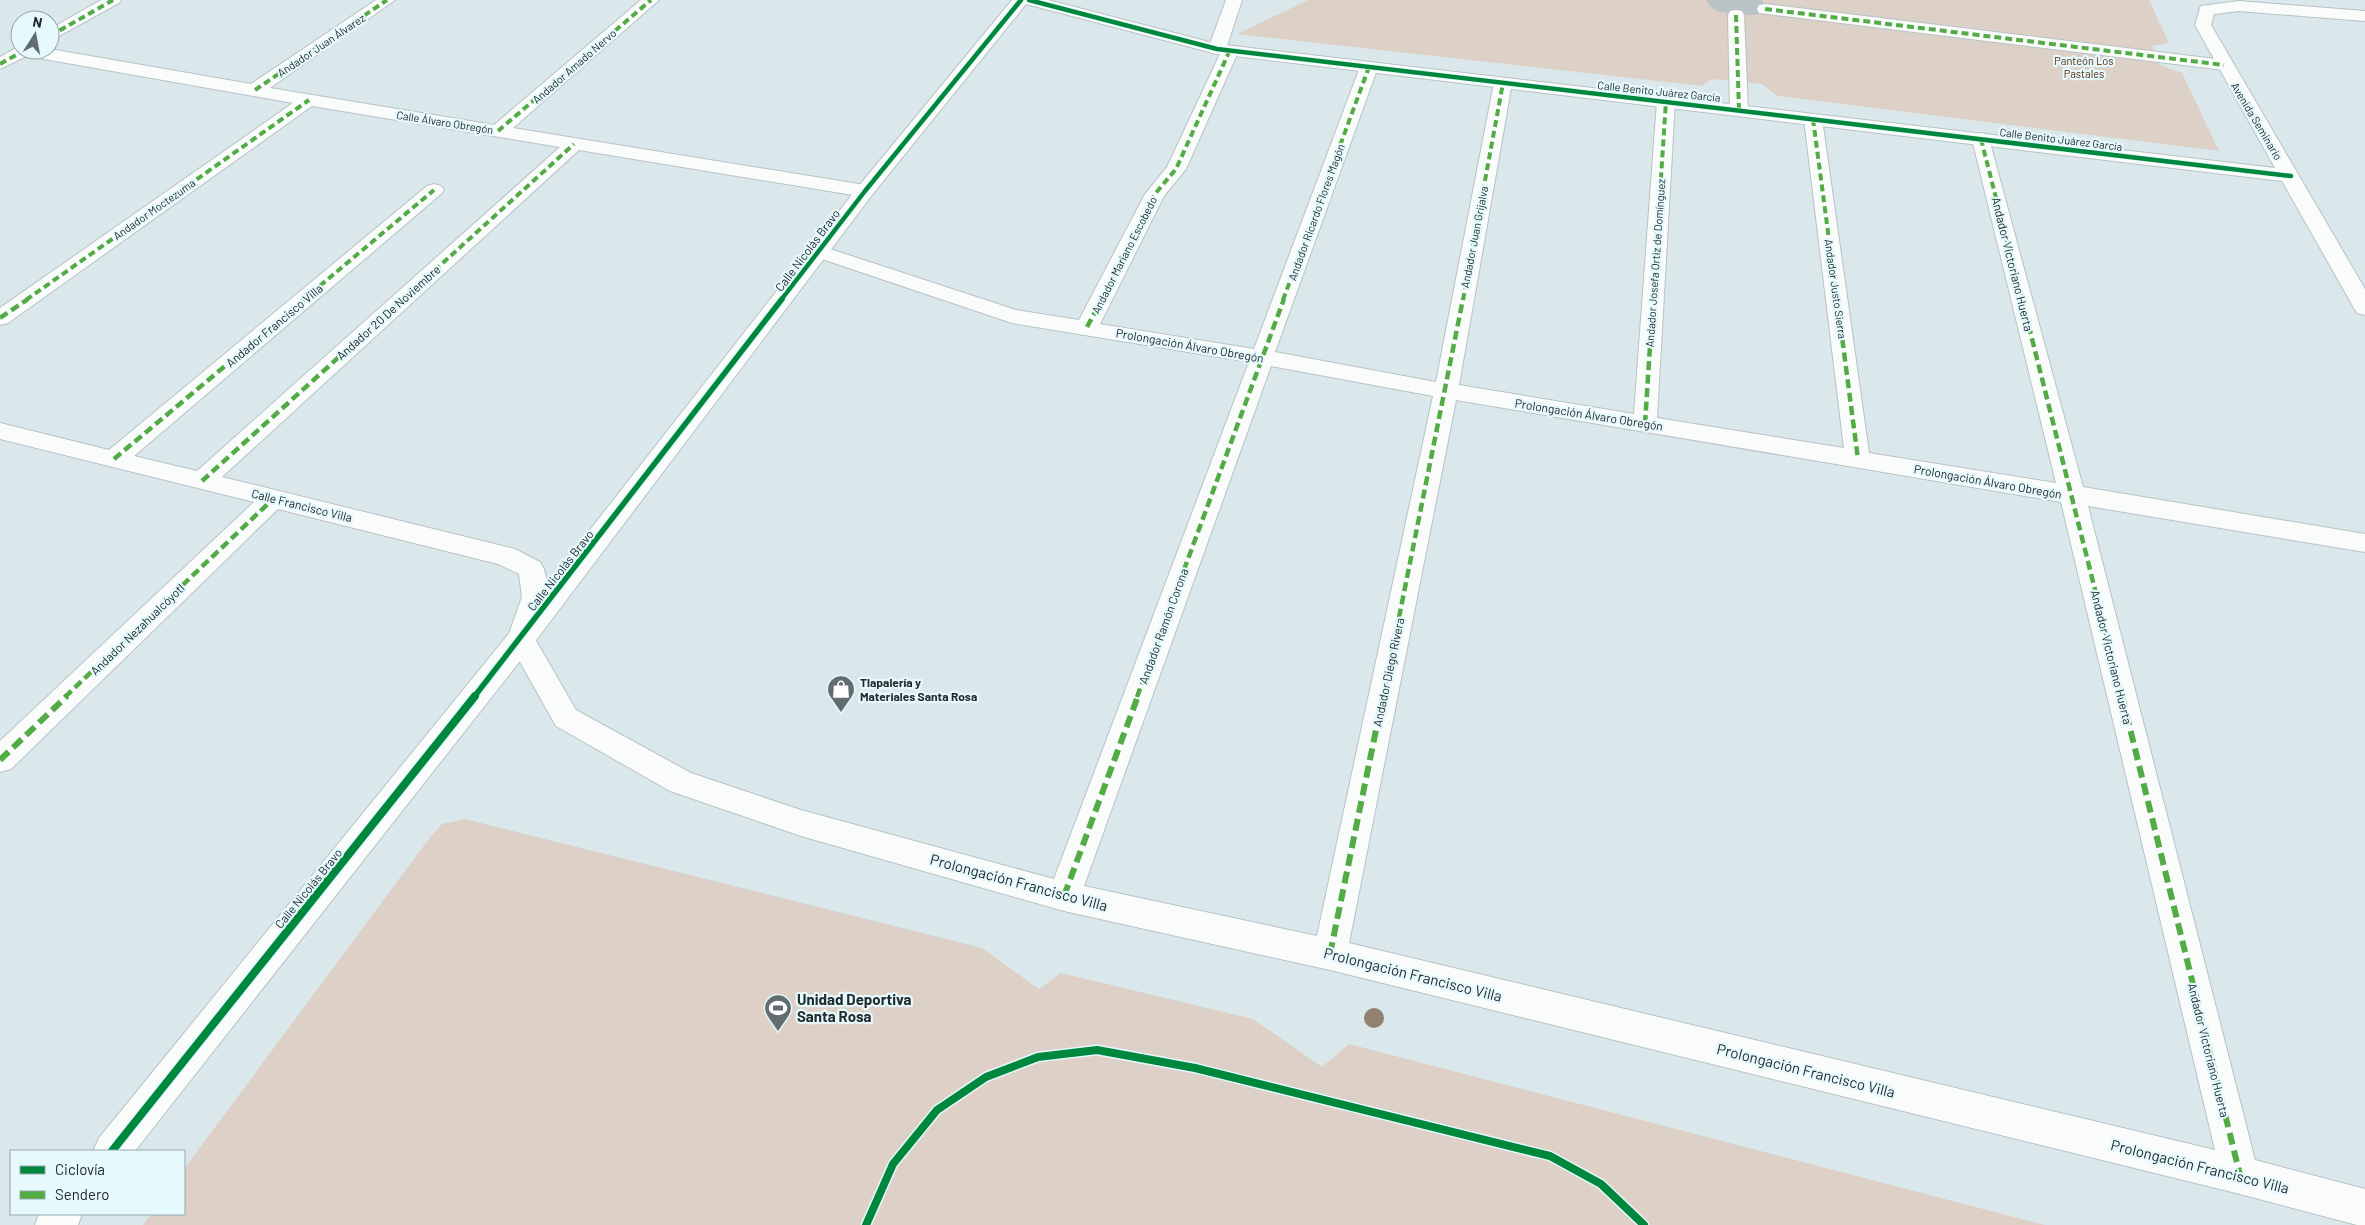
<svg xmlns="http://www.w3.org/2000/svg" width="2365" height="1225" font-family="Barlow,sans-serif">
	<rect width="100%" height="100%" fill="#dbe8eb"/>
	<!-- green -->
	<g fill="#ddd0c7">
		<polygon points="1308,0 2149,0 2169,43 2152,46 2160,65 2182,73 2219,151 1777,96 1762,84 1711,79 1702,86 1237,34"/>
		<polygon points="465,819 982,948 1039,989 1061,973 1253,1019 1322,1067 1349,1044 2045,1225 143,1225 151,1214 184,1214 184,1169 428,840 442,824"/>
	</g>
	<!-- building -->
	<polygon fill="#bac4c7" points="1706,0 1762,0 1765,5 1761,12 1755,15 1736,15 1717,11 1711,7"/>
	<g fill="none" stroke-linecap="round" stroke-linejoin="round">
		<!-- street casing -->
		<g stroke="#b7c2c4" stroke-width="2">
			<g id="street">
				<polygon points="101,0 121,0 119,3 50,41 50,29"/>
				<path d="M376,0H395L270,88L494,125L641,0H659L513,128L865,185L872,187L875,191L872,195L865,197L579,150L222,477L515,549L540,562L544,569L550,597L535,639L576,710L691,773L801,810L1054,879L1249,362L1012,323L813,256L810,252L813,248L820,246L827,248L1016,310L1079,320L1145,194L1167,167L1220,54L1211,53L1208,49L1226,0H1242L1227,46H1236L1239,50L1186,169L1164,196L1100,324L1254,349L1360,67L1363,63H1375L1378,67L1275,352L1436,382L1494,83L1497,79H1509L1512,83L1459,385L1634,414L1657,101L1660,97H1672L1675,101L1657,418L1844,448L1804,119L1806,115H1820L1822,119L1869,453L2056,483L1972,139L1974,135L1981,133L1988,135L2083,487L2365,534V552L2088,506L2255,1160L2365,1189V1225H2357L2240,1194L1330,970L1064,911L801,836L670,791L556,726L507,639L522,597L519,574L498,564L278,509L11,769L0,772V741L254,502L0,439V423L109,450L427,186L434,184L441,186L444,190L441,194L134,456L197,471L560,147L312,106L8,323L0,325V308L293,103L27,56L0,69V57L20,46V50L50,49L251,84ZM1271,366L1433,396L1317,936L1084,886ZM1456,400L2061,502L2215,1150L1349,943Z"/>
				<polygon points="2239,1 2365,11 2365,21 2239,11 2207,15 2201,14 2199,10 2201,6"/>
				<polygon points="1765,4 2224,60 2230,61 2233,65 2230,69 2224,70 1759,13 1757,9 1759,5"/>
				<polygon points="1736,10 1742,11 1744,15 1748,110 1746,114 1732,114 1730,110 1728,15 1730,11"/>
			</g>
		</g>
		<!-- secondary casing -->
		<g stroke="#b7c2c4" stroke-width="2">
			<g id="secondary">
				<polygon points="1012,0 1048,0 1217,44 2275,168 2195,25 2201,6 2213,6 2215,10 2211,25 2365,289 2365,315 2357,313 2354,308 2282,181 1217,54 1026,4 872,195 531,647 135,1151 93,1151 99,1138 511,631 858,187"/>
				<polygon points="39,1214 82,1214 78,1225 35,1225"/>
			</g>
		</g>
		<!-- street -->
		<use href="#street" fill="#fafcfc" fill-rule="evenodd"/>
		<!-- secondary -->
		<use href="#secondary" fill="#fafcfc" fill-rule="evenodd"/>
		<!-- quiet-far2 -->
		<g stroke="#52ab44" stroke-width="4" stroke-dasharray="7 4" stroke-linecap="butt">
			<polyline points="1765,9 2224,65"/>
			<polyline points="1736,15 1739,110"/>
			<polyline points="50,36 113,0"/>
			<polyline points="0,64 25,50"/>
			<polyline points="255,90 387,0"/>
			<polyline points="1813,119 1837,300"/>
			<polyline points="498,131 651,0"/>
			<polyline points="1981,139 2022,300"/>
			<polyline points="26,300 309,100"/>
			<polyline points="303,300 434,190"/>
			<polyline points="402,300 574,144"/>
			<polyline points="1101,300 1155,194 1176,169 1230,50"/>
			<polyline points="1283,300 1369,67"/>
			<polyline points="1463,300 1503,83"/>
			<polyline points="1653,300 1666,101"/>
		</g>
		<!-- quiet-far1 -->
		<g stroke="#52ab44" stroke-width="4.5" stroke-dasharray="9 4.5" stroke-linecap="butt">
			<polyline points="1837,299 1858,459"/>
			<polyline points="2022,299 2122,697"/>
			<polyline points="0,318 28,299"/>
			<polyline points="1087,327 1102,299"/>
			<polyline points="1645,424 1653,299"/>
			<polyline points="114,459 305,299"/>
			<polyline points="202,481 403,299"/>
			<polyline points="65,697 274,498"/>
			<polyline points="1137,697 1284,299"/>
			<polyline points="1383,697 1463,299"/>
		</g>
		<!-- quiet -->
		<g stroke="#52ab44" stroke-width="6" stroke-dasharray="12 6" stroke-linecap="butt">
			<polyline points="2122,696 2240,1175"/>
			<polyline points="0,760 67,696"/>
			<polyline points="1064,896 1138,696"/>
			<polyline points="1330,954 1383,696"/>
		</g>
		<!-- cycleway-far2 casing -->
		<g stroke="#e6f9fd" stroke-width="6">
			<g id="cycleway-far2">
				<polyline points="1029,0 1217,49 2291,176"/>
				<polyline points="781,300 865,191 1021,0"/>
			</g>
		</g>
		<!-- cycleway-far1 casing -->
		<g stroke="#e6f9fd" stroke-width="9">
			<polyline id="cycleway-far1" points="474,697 782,299"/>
		</g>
		<!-- cycleway casing -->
		<g stroke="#e6f9fd" stroke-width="11">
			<g id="cycleway">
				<polyline points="112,1151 475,696"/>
				<polyline points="866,1225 893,1164 937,1110 986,1077 1038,1057 1097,1050 1195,1068 1550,1156 1601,1184 1644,1225"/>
			</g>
		</g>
		<!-- cycleway-far2 -->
		<use href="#cycleway-far2" stroke="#00873e" stroke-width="4.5"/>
		<!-- cycleway-far1 -->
		<use href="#cycleway-far1" stroke="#00873e" stroke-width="5.5"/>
		<!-- cycleway -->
		<use href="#cycleway" stroke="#00873e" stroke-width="8"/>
	</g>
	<!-- trees -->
	<circle fill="#928070" cx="1374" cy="1018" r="10"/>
	<!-- icons -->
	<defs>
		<g id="shop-pin" transform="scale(1.4375)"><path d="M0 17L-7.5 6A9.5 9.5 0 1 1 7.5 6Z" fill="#626d6f" stroke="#e6f9fd"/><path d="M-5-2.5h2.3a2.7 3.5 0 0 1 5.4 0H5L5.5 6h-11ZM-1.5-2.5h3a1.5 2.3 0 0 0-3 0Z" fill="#fff"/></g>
		<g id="stadium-pin" transform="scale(1.4375)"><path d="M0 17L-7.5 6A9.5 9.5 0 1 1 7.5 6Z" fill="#626d6f" stroke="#e6f9fd"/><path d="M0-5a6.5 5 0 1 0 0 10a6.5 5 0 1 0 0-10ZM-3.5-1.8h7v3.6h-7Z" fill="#fff"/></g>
	</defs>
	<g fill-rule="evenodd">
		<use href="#shop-pin" x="841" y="689"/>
		<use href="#stadium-pin" x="778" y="1008"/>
	</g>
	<g text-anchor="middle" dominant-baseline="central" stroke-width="4.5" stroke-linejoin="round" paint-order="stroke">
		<!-- far-street labels -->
		<g font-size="11" fill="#212b2c" stroke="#e6f9fd">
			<text transform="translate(321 45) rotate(-34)">Andador Juan Álvarez</text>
			<text transform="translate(574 66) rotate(-41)">Andador Amado Nervo</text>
			<text transform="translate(1659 91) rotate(6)">Calle Benito Juárez García</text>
			<text transform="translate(2257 121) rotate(59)">Avenida Seminario</text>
			<text transform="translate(445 122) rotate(9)">Calle Álvaro Obregón</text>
			<text transform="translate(2061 139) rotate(7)">Calle Benito Juárez García</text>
			<text transform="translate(154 209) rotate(-35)">Andador Moctezuma</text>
			<text transform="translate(1316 212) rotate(-70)">Andador Ricardo Flores Magón</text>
			<text transform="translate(1474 237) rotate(-79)">Andador Juan Grijalva</text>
			<text transform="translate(1124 255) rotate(-63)">Andador Mariano Escobedo</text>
			<text transform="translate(1655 263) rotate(-86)">Andador Josefa Ortiz de Domínguez</text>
			<text transform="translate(1836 289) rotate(82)">Andador Justo Sierra</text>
		</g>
		<!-- far-park labels -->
		<g font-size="11" fill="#562a0b" stroke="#e6f9fd">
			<text x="2084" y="60">Panteón Los<tspan x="2084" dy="13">Pastales</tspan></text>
		</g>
		<!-- street labels -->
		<g font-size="12" fill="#212b2c" stroke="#e6f9fd">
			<text transform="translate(807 250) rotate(-53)">Calle Nicolás Bravo</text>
			<text transform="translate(2013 264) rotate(76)">Andador Victoriano Huerta</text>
			<text transform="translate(388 312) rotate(-42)">Andador 20 De Noviembre</text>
			<text transform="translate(274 325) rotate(-40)">Andador Francisco Villa</text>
			<text transform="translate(1190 345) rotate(10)">Prolongación Álvaro Obregón</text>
			<text transform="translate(1589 414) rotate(9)">Prolongación Álvaro Obregón</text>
			<text transform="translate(1988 481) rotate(10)">Prolongación Álvaro Obregón</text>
			<text transform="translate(302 505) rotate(14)">Calle Francisco Villa</text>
			<text transform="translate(560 570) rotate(-52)">Calle Nicolás Bravo</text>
			<text transform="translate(1163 626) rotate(-70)">Andador Ramón Corona</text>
			<text transform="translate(137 629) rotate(-44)">Andador Nezahualcóyotl</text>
			<text transform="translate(2112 657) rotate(76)">Andador Victoriano Huerta</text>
			<text transform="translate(1388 672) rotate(-78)">Andador Diego Rivera</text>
			<text transform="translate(308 888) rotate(-51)">Calle Nicolás Bravo</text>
			<text transform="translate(2209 1050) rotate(76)">Andador Victoriano Huerta</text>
		</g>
		<!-- poi labels -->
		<g font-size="12" font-weight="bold" fill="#212b2c" stroke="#e6f9fd" text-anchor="start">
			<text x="860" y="682">Tlapalería y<tspan x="860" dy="14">Materiales Santa Rosa</tspan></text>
		</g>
		<!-- near-street labels -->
		<g font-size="15" fill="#212b2c" stroke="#e6f9fd">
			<text transform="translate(1019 882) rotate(15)">Prolongación Francisco Villa</text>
			<text transform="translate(1413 974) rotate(14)">Prolongación Francisco Villa</text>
			<text transform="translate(1806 1070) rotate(14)">Prolongación Francisco Villa</text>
			<text transform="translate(2200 1166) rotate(14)">Prolongación Francisco Villa</text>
		</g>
		<!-- near-poi labels -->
		<g font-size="15" font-weight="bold" fill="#212b2c" stroke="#e6f9fd" text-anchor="start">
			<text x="797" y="999">Unidad Deportiva<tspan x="797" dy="17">Santa Rosa</tspan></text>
		</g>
	</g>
	<!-- legend -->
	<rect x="10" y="1150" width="175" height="65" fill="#e6f9fd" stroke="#97a7a9"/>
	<rect x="20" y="1166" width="25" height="8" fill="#00873e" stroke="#97a7a9"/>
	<text x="55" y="1175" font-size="15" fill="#212b2c">Ciclovía</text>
	<rect x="20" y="1191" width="25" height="8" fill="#52ab44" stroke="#97a7a9"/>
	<text x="55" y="1200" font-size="15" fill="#212b2c">Sendero</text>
	<!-- north arrow -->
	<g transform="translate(35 35) rotate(11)"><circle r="24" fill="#e6f9fd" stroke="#97a7a9"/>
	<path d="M0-4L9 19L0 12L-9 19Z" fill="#626d6f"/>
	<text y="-8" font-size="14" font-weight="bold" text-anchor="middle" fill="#212b2c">N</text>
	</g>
</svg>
